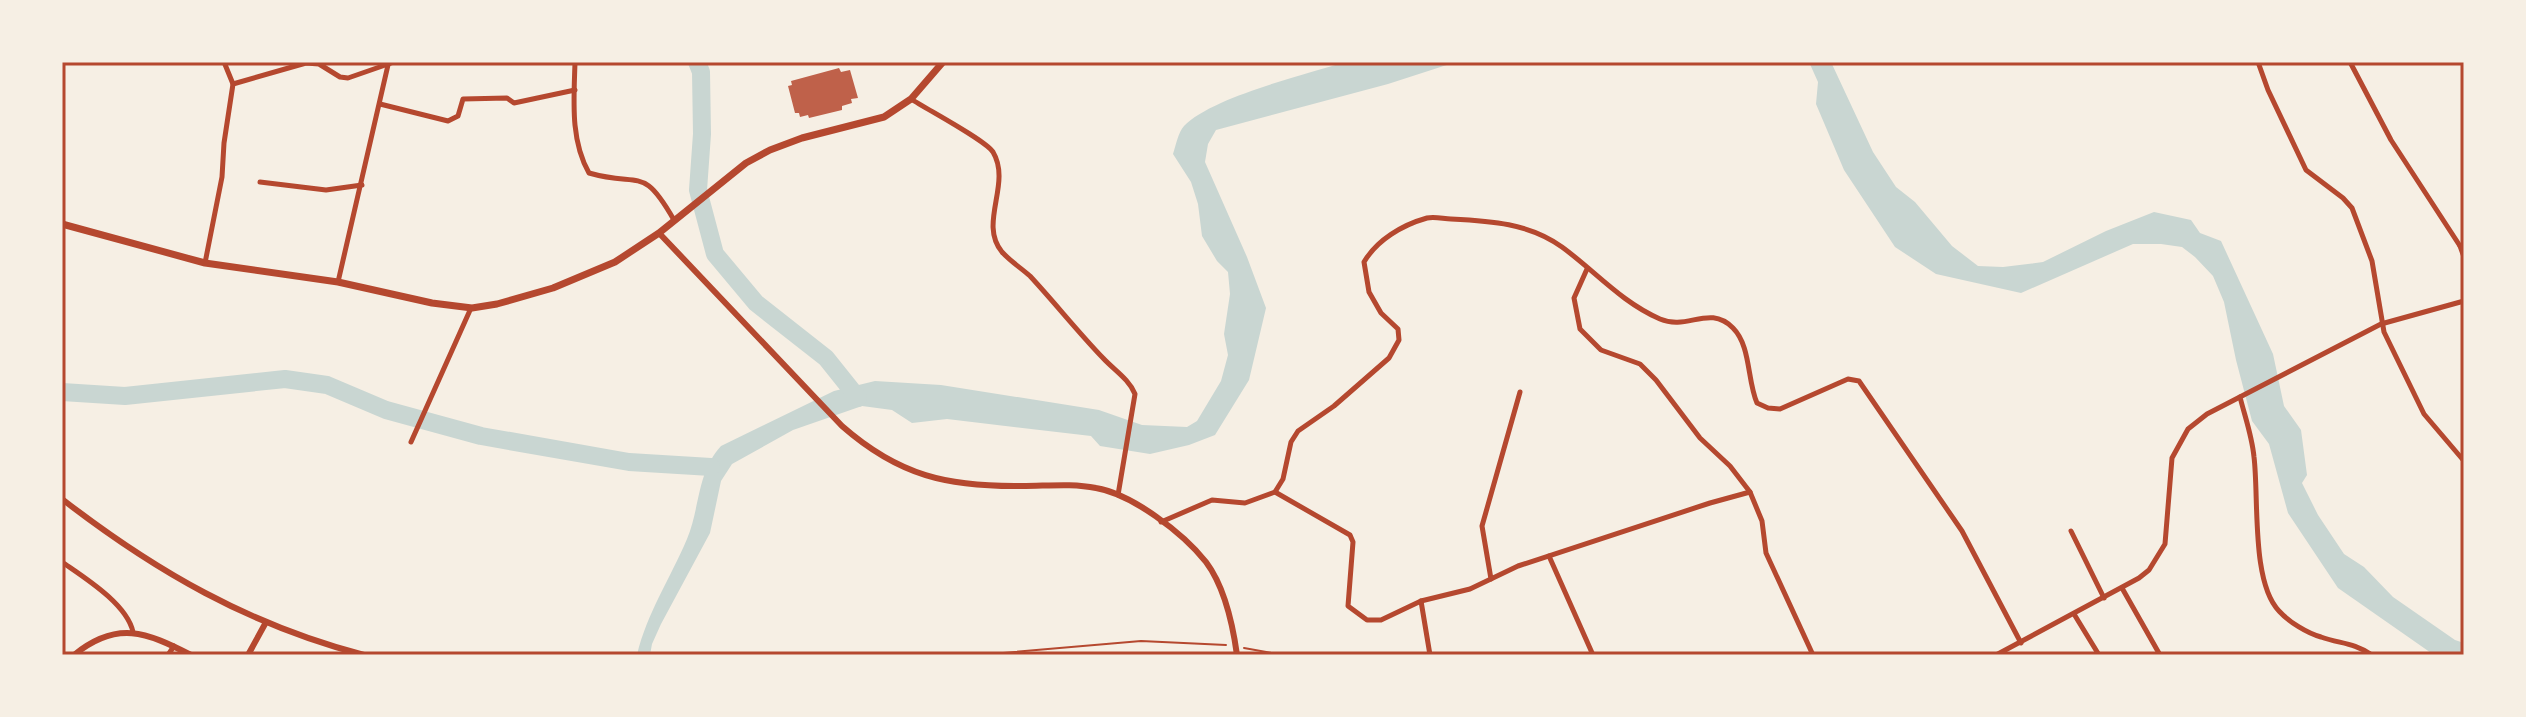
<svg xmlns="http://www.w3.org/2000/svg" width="2526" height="717" font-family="'Fira Sans',sans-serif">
	<rect width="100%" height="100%" fill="#f6efe4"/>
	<!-- water -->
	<g fill="#c9d6d2">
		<path d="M1345,62H1456L1388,84L1216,130L1208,144L1205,162L1247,257L1266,308L1249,380L1215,435L1189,445L1150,454L1100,446L1091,436L947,419L912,423L892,410L862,406L793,430L732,464L721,481L710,533L661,624L652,644L650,655H637C647,613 670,579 687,539C700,508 697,472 721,446L834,391L875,381L941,385L1099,410L1142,425L1187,427L1197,421L1221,381L1228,355L1224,334L1230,294L1228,272L1217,261L1202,236L1198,204L1191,182L1173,154C1176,145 1178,133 1184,126C1212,97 1304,75 1345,62Z"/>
		<polygon points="1809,62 1831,62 1873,152 1896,187 1915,202 1952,246 1978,266 2003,267 2043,262 2106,231 2154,212 2191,220 2200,233 2221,241 2273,354 2284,406 2301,430 2307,475 2302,483 2318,515 2344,554 2364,567 2393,597 2455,640 2464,643 2464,655 2434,655 2338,588 2288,513 2269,444 2252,421 2236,360 2224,302 2213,276 2195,257 2182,247 2161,244 2133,244 2021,293 1936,274 1895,247 1844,170 1816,104 1818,82"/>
	</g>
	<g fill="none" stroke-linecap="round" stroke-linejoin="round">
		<!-- river -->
		<g stroke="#c9d6d2" stroke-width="18">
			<polyline points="697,62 701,72 702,134 698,190 715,254 756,303 826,358 858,398"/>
			<polyline points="62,392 125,396 285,379 327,385 386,410 481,436 629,462 711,467"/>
		</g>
	</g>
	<!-- building -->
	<polygon fill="#bf614a" points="839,68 841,72 850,70 858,98 851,99 852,103 842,106 842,110 809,118 808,115 800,117 799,113 795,113 788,86 792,85 791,81"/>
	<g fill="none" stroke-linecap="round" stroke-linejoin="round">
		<!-- path -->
		<g stroke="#b5482f" stroke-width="2">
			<polyline points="1244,648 1283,655"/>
			<polyline points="979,655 1141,641 1226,645"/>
		</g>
		<!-- minor -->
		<g stroke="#b5482f" stroke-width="5">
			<polyline points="224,62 233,84"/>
			<path d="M575,62C574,99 570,140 589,173C641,188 642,164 674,220"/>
			<polyline points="2258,62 2268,90 2306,170 2343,198 2352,208 2372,261 2384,332 2424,414 2464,461"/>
			<polyline points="2350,62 2391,140 2460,246"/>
			<path d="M911,99C928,110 985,140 993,152C1012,184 978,223 1002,252C1010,261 1021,268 1030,276C1055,303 1078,332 1103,358C1114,370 1129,379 1135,394L1118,495"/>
			<polyline points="380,104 448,121 458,116 463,99 507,98 514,103 575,90"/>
			<polyline points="260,182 326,190 362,185"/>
			<polyline points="2464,245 2460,246 2464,257"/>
			<polyline points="205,263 222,177 224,143 233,84 306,63 319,64 340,77 348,78 394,62"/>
			<polyline points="1587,269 1574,298 1580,329 1601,350 1640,364 1656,380 1700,438 1730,466 1750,492 1762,521 1766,553 1813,655"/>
			<polyline points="338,282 388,65"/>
			<path d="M2240,397C2245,417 2252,436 2254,457C2259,497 2251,582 2279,611C2289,622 2307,633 2321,637C2340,644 2353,642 2372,655"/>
			<polyline points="411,442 471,308"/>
			<polyline points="1275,492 1350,535 1353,542 1348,606 1367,620 1381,620 1421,601 1470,589 1518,566 1710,503 1750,492"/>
			<path d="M1161,522L1212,500L1245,503L1275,492L1283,479L1291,442L1298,431L1334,406L1389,358L1399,340L1398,329L1381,313L1369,292L1364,262C1377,240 1402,225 1427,218C1435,216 1444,219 1451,219C1490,221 1529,223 1562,247C1595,271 1621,302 1660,319C1688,331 1709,304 1733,328C1751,346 1747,380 1757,403L1768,408L1780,409L1848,379L1859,381L1962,531L2021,643"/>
			<polyline points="2071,531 2104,598"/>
			<polyline points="1549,556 1593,655"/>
			<path d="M62,562C85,578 127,604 133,632"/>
			<polyline points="1491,579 1482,526 1520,392"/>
			<polyline points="2122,588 2160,655"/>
			<polyline points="1421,601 1430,655"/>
			<polyline points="2074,614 2099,655"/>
			<polyline points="168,655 174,646"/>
			<polyline points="1996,655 2139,578 2149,570 2165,544 2172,458 2188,429 2207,414 2381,324 2464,301"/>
		</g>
		<!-- tertiary -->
		<g stroke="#b5482f" stroke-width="6">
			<path d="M659,233L842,426C899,476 948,487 1022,486C1047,486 1072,483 1096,488C1132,494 1183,533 1206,562C1224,586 1233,626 1237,655"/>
			<path d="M62,499C155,571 249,625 364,655"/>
			<path d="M74,655C117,620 146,632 191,655"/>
			<polyline points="248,655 265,624"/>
		</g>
		<!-- secondary -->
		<polyline stroke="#b5482f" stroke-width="7" points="62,224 205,263 338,282 432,303 472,308 497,304 553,288 615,262 659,233 746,163 770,150 802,138 884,117 911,99 943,62"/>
	</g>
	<!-- border -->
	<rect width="2526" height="717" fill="none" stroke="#f6efe4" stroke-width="128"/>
	<rect x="64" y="64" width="2398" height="589" fill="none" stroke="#b5482f" stroke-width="3"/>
</svg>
